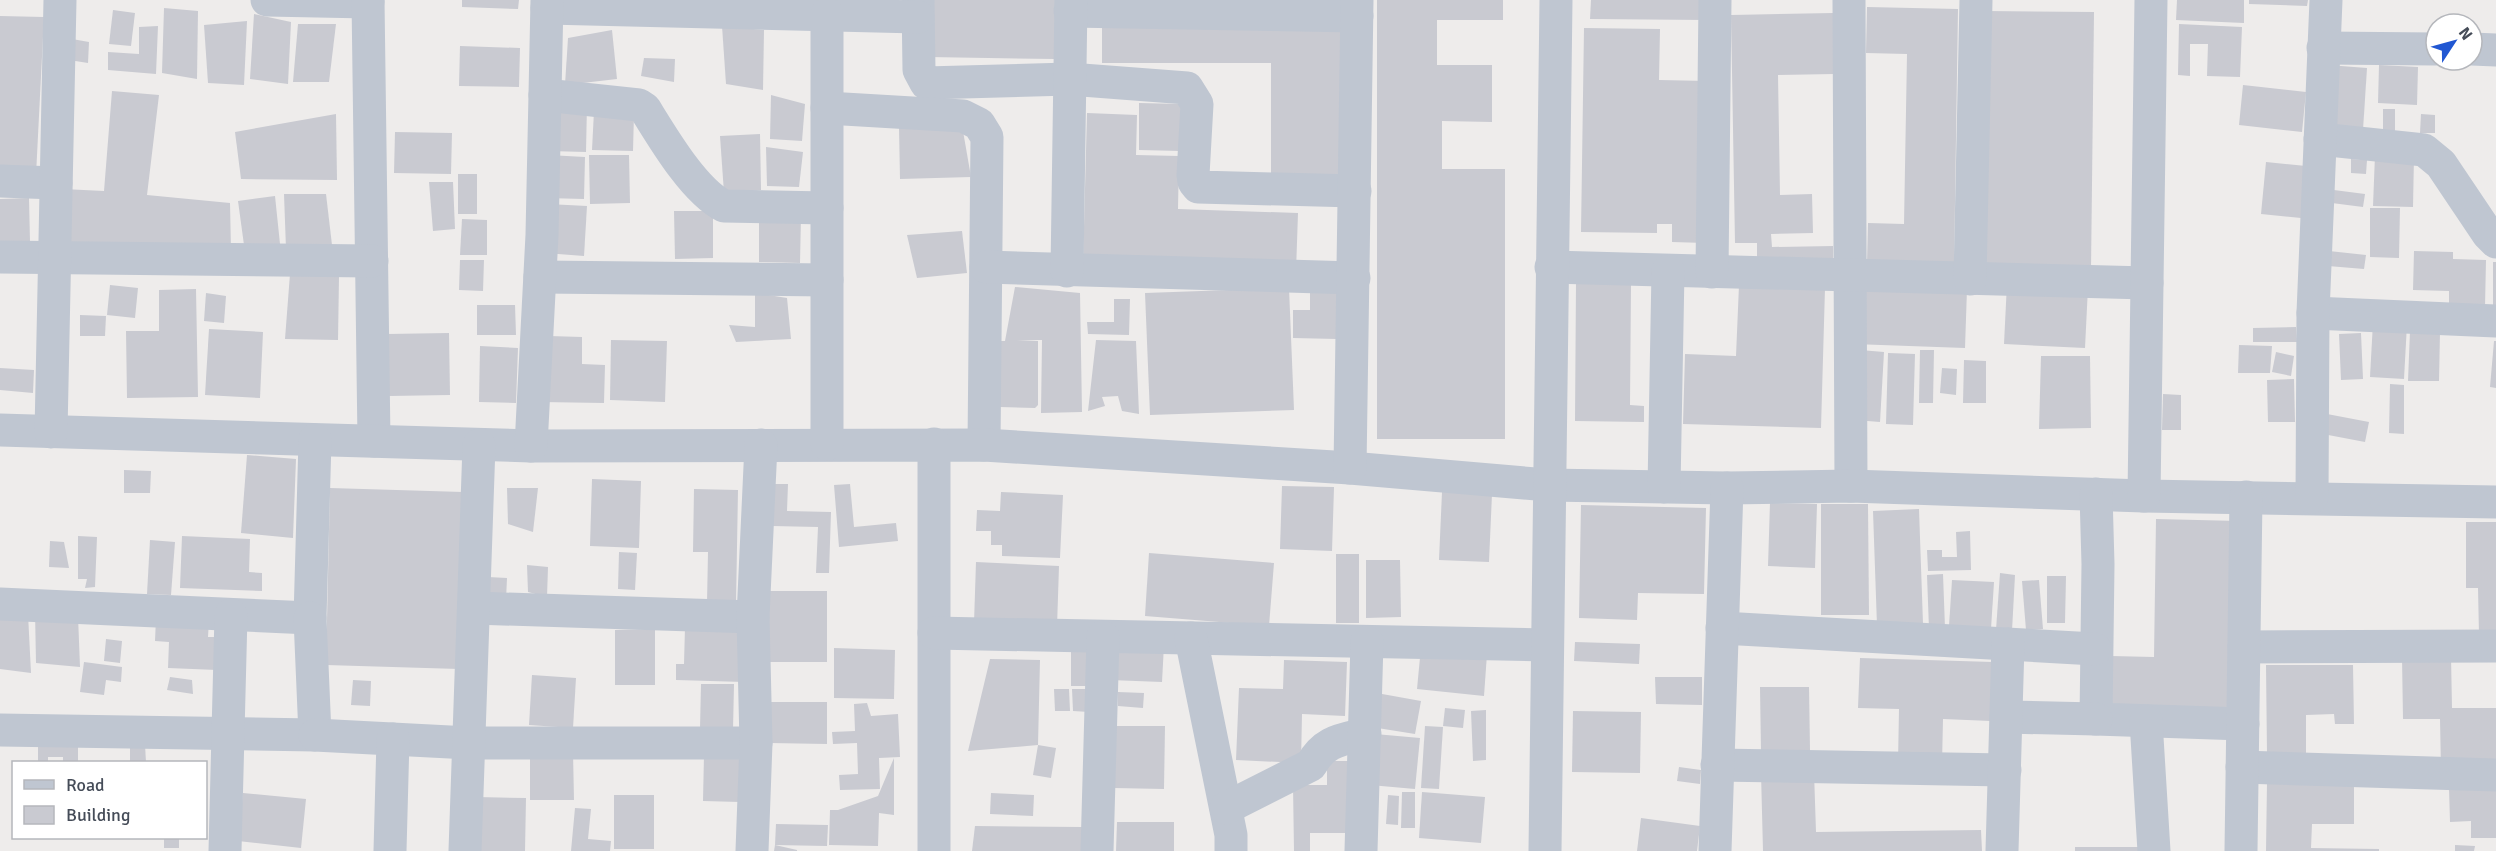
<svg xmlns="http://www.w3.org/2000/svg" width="2496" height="851" font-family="Signika,sans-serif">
	<rect width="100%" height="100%" fill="#eeeceb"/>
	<!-- building -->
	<g fill="#c9cad1">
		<polygon points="462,0 519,0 518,9 462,7"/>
		<polygon points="928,0 1056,0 1055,59 928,57"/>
		<polygon points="1377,0 1503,0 1503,20 1437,20 1437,65 1492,65 1492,122 1442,121 1442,169 1505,169 1505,439 1377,439"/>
		<polygon points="1591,0 1707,0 1706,20 1590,19"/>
		<polygon points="2177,0 2244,0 2244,23 2176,20"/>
		<polygon points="2249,0 2308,0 2307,6 2249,4"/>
		<polygon points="1867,7 1958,9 1954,266 1867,264 1868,223 1904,224 1907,54 1866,53"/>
		<polygon points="164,8 198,11 197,79 162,73"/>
		<polygon points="113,10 135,13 131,46 109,44"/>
		<polygon points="1985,11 2094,12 2091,270 1982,268"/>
		<polygon points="1833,13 1834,74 1778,75 1780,195 1812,194 1813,233 1771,234 1772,247 1833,246 1833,262 1757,263 1757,243 1735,243 1731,15"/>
		<polygon points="254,14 291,22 288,84 250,79"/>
		<polygon points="0,16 44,17 36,175 0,171"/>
		<polygon points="247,21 244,85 208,83 204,25"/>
		<polygon points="298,24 336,24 329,82 293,82"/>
		<polygon points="2179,24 2242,27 2240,77 2207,76 2208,44 2190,44 2190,76 2178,75"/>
		<polygon points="158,26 156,74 108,70 108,52 139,54 139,27"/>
		<polygon points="722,26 764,30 763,90 726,84"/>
		<polygon points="1102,27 1346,28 1346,176 1271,176 1271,63 1102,63"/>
		<polygon points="1584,28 1660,29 1659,80 1707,81 1705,243 1672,242 1672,224 1657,224 1657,233 1581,232"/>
		<polygon points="612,30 617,79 565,85 568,38"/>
		<polygon points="72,39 89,42 88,63 69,60"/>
		<polygon points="460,46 520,48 519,87 459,86"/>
		<polygon points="644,58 675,59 674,82 641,76"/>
		<polygon points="2328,65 2367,68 2363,130 2324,127"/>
		<polygon points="2379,65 2418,67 2417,105 2378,103"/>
		<polygon points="2243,85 2306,92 2302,132 2239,125"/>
		<polygon points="112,91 159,95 147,195 230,203 231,251 59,249 63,189 104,191"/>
		<polygon points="771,95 805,104 802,141 770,139"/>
		<polygon points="551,102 587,104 586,152 549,151"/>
		<polygon points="1139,103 1182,104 1181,151 1139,150"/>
		<rect x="2383" y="109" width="12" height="22"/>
		<polygon points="594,111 634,113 633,151 592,150"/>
		<polygon points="1087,113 1137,115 1136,155 1179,156 1178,209 1298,213 1296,272 1083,265"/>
		<polygon points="336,114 337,180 241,179 235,132"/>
		<polygon points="2421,114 2435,115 2435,133 2420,133"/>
		<polygon points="899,127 963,131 971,177 900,179"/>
		<polygon points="395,132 452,133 451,174 394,173"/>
		<polygon points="760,134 761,190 724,193 720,136"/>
		<polygon points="766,147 803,152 799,187 767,186"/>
		<polygon points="548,155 585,157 584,199 546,198"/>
		<polygon points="589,155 629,155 630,203 590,204"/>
		<polygon points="2375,155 2414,156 2413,207 2373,206"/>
		<polygon points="2351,159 2367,160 2366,174 2351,173"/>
		<polygon points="2266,162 2306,166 2301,218 2261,214"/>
		<rect x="458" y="174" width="19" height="40"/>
		<polygon points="429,182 453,182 455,229 433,231"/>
		<polygon points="2326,189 2365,194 2363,207 2324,202"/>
		<polygon points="284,194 326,194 332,245 286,249"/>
		<polygon points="275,196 280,244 244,245 238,201"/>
		<polygon points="29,198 30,242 0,242 0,199"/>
		<polygon points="548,204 587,206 584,256 545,253"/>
		<polygon points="2370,208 2400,208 2399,258 2370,257"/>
		<polygon points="674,211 713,211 713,258 675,259"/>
		<polygon points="759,214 801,215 800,263 759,262"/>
		<polygon points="462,219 487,220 487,255 460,255"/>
		<polygon points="962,231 967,273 917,278 907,235"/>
		<polygon points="2329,251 2366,255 2364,269 2328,266"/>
		<polygon points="2414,251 2453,252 2453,259 2486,260 2485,307 2449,306 2449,291 2413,290"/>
		<polygon points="460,260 484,260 483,291 459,290"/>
		<rect x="2493" y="262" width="3" height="48"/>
		<polygon points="290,274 339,277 338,340 285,339"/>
		<polygon points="1576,282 1631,283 1630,405 1644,406 1644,422 1575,421"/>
		<polygon points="2007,283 2088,287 2085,348 2004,344"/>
		<polygon points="110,285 138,288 135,318 107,315"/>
		<polygon points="1739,285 1825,288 1821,428 1683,424 1685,354 1736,356"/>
		<polygon points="1855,285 1967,289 1965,348 1853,344"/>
		<polygon points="1015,287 1080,293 1082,412 1041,413 1042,340 1017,340 1038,341 1038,405 1035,408 1000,407 1000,341 1005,341"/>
		<polygon points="1289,288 1294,410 1150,415 1145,293"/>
		<polygon points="196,289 198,397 127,398 126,331 159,331 159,290"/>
		<polygon points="1310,290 1337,290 1337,339 1293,338 1293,310 1310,310"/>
		<polygon points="206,293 226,296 224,323 204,321"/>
		<polygon points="755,293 787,298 791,339 736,342 729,325 755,327"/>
		<polygon points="1114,299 1130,299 1129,335 1088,334 1087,322 1114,322"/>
		<polygon points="477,305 515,305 516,335 477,335"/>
		<polygon points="80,315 106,316 105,336 80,336"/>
		<polygon points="2373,322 2407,324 2404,379 2370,377"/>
		<polygon points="2296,327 2297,342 2253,342 2253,328"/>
		<polygon points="209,329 263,332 260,398 205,395"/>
		<polygon points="2410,331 2440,332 2439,381 2408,381"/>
		<polygon points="449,333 450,395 389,396 387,334"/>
		<polygon points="2361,333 2363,379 2341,380 2339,334"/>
		<polygon points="549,336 582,337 582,364 605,365 604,403 541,402"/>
		<polygon points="611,340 667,341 665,402 610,400"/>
		<polygon points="1096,340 1136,341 1139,414 1122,411 1118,396 1102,397 1105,406 1088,411"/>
		<polygon points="2494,341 2496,341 2496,388 2490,387"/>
		<polygon points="2239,345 2272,346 2270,373 2238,373"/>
		<polygon points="480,346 518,348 516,403 479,402"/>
		<polygon points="1860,350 1884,352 1880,422 1855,420"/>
		<polygon points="1920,350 1934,350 1933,403 1919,403"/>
		<polygon points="2276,352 2294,356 2291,376 2272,372"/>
		<polygon points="1888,353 1915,354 1913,425 1886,424"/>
		<polygon points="2041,356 2090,356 2091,428 2039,429"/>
		<polygon points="1964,360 1986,361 1986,403 1963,403"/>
		<polygon points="0,368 34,370 33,393 0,390"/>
		<polygon points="1942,368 1957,369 1956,395 1940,393"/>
		<polygon points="2294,379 2295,422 2268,422 2267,380"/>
		<polygon points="2390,384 2404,385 2404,434 2389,433"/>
		<polygon points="2163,394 2181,395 2181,430 2162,430"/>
		<polygon points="2327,414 2369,422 2365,442 2323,434"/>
		<polygon points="247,455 296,459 293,538 241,533"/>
		<polygon points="124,470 151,471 150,493 124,493"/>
		<polygon points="592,479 641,481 639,548 590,546"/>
		<polygon points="773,484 788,484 787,511 831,512 829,573 816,573 818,527 772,526"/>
		<polygon points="850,484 854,527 896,523 898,541 839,547 834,485"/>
		<polygon points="1282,486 1334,487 1332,551 1280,549"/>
		<polygon points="330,488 463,492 459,669 326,665"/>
		<polygon points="507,488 538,488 533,532 508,524"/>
		<polygon points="694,489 738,490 736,604 707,603 708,552 693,552"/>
		<polygon points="1001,492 1063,495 1060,558 1002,556 1002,545 991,545 991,531 976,531 977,510 1000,511"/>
		<polygon points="1442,492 1492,494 1489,562 1439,560"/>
		<polygon points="1770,503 1817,504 1815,568 1768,566"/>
		<polygon points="1821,504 1868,504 1869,615 1821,615"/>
		<polygon points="1581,505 1706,508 1704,594 1638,593 1637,620 1579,618"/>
		<polygon points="1919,509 1923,624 1877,626 1873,511"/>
		<polygon points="2156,519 2239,521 2235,709 2110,706 2111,656 2154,657"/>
		<polygon points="2466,522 2496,522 2496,635 2479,635 2478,588 2466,588"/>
		<polygon points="1970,531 1971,570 1928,571 1927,550 1942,550 1942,557 1957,557 1956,532"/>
		<polygon points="78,536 97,537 95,587 85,588 87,579 78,579"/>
		<polygon points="182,536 250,539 249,572 262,573 262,591 180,588"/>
		<polygon points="150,540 175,542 171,595 147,594"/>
		<polygon points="50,541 64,542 69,568 49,567"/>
		<polygon points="619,552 637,553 635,590 618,589"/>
		<polygon points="1149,553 1274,563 1269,626 1145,616"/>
		<rect x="1336" y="554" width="23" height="69"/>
		<polygon points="1366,560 1400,560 1401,617 1366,618"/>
		<polygon points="976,562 1059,566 1057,627 974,623"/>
		<polygon points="527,565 548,567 547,597 528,592"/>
		<polygon points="2000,573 2015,575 2012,631 1996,630"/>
		<polygon points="1943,574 1945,628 1929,629 1927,575"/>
		<polygon points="2047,576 2066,576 2065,623 2047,623"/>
		<polygon points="488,577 507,578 506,600 486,597"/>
		<polygon points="1952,580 1994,582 1991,629 1949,626"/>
		<polygon points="2039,580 2043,629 2026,630 2022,581"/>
		<rect x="769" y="591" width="58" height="71"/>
		<polygon points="35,611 78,616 80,667 36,663"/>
		<polygon points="0,612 28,614 31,673 0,669"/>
		<polygon points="156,618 209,620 208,637 219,637 217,670 168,668 169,642 155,641"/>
		<polygon points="685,627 745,629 744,682 676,680 676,664 684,664"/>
		<polygon points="655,629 655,685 615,685 615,630"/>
		<polygon points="106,639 122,641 120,663 104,661"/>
		<polygon points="1575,642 1640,644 1639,664 1574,661"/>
		<polygon points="1111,643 1164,645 1162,682 1110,680"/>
		<polygon points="1071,645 1089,645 1090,686 1071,686"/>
		<polygon points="1421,647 1487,654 1484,696 1417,689"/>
		<polygon points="834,648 895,650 894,699 834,698"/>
		<polygon points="2451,656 2452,708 2496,708 2496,761 2441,769 2440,719 2403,719 2402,657"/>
		<polygon points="1860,658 1993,662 1991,721 1943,719 1942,764 1898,763 1899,709 1858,708"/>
		<polygon points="990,659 1040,660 1038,745 1056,748 1051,778 1033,775 1038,745 968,751"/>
		<polygon points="1284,660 1347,662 1345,716 1302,714 1301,763 1236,760 1239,688 1283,689"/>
		<polygon points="84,662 122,667 121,682 106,680 104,695 80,692"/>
		<polygon points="2266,665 2353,665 2354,724 2335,724 2334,714 2306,715 2306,754 2267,754"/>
		<polygon points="532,675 576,678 573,728 529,725"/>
		<polygon points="170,677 192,680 193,694 167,690"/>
		<polygon points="1655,677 1702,677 1702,705 1656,704"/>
		<polygon points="353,680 371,681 370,706 351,705"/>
		<polygon points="701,684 734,684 733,730 700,729"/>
		<polygon points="1760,687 1809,687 1810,751 1761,752"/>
		<polygon points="1054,689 1069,689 1070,711 1055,711"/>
		<polygon points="1072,689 1090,689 1089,712 1073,711"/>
		<polygon points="1118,692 1144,693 1143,708 1118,706"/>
		<polygon points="1371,692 1421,701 1415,734 1365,726"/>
		<polygon points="770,702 827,702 827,744 770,743"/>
		<polygon points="867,703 871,716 898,714 900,757 879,758 880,789 840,790 839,775 858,774 857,743 833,744 832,732 855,731 854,704"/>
		<polygon points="1445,708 1465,710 1463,728 1443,726"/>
		<polygon points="1486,710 1486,760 1473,761 1471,711"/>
		<polygon points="1573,711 1641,712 1640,773 1572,772"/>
		<polygon points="1114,726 1165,726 1164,789 1114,788"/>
		<polygon points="1425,726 1443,727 1439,789 1421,788"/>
		<polygon points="1375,734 1420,738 1415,789 1370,785"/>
		<polygon points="38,739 78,740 78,762 63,762 63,757 48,757 48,762 38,762"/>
		<polygon points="130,745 145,745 146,762 130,762"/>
		<polygon points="573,752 574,800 530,800 530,753"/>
		<polygon points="704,755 740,756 740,802 703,801"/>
		<polygon points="894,758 894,815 879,813 878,846 829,845 830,810 838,810 878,796"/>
		<polygon points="1327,761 1350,761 1351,833 1310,833 1310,851 1294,851 1293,785 1327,785"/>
		<polygon points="1679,767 1701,770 1700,784 1677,781"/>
		<polygon points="1814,772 1816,832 1981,830 1982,851 1763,851 1761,773"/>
		<polygon points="2267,782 2354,783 2354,824 2312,824 2311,848 2379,849 2379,851 2266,851"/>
		<polygon points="2449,788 2496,789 2496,838 2471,838 2471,821 2450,822"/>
		<polygon points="1402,792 1415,792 1415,828 1401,828"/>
		<polygon points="1422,792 1485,797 1481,843 1419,838"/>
		<polygon points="243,793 306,799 301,848 238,841"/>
		<polygon points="991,793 1034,795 1033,816 990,814"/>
		<rect x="614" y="795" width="40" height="54"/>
		<polygon points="1388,795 1399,796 1398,825 1386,824"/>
		<polygon points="477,797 526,798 525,851 476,851"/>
		<polygon points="575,808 591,809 588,839 611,841 610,851 571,851"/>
		<polygon points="1641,818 1700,826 1697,851 1637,851"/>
		<polygon points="1117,822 1174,822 1174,851 1116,851"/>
		<polygon points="776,824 828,825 827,846 775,845"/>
		<polygon points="975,826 1083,827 1084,851 972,851"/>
		<rect x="164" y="838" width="15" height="10"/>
		<polygon points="775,845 797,850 797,851 774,851"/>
		<polygon points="2455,845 2475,846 2474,851 2455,851"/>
		<rect x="2075" y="847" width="67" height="4"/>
	</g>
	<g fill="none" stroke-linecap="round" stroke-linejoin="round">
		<!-- minor -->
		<g stroke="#bfc6d1" stroke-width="33">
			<polyline points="267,0 368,2"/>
			<polyline points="368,0 374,441"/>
			<polyline points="918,0 919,70 926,83 1069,79 1187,88 1197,104 1193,175 1194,182 1198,187 1355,191"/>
			<polyline points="1849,0 1851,486"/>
			<polyline points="547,8 918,17"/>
			<polyline points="1070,11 1357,16"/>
			<polyline points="2323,48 2436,49"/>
			<polyline points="2472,49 2496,50"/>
			<path d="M545,95L639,105L645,109C663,138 694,191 724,206L827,208"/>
			<polyline points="827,108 963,116 979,124 987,137 984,445"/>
			<polyline points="2320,139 2424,150 2441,164 2488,234 2496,242"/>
			<polyline points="0,181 56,183"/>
			<polyline points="0,257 372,261"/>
			<polyline points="986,267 1354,278"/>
			<polyline points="1551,267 2147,283"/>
			<polyline points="1067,271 1071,0"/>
			<polyline points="1712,272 1715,0"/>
			<polyline points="540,277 827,280"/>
			<polyline points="1970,279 1976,0"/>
			<polyline points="2313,313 2496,321"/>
			<polyline points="0,430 531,446 984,445 1350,468 1548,485 1727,488 1851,486 2144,496 2496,502"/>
			<polyline points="51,432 60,0"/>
			<polyline points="827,444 827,14"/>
			<polyline points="934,444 934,851"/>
			<polyline points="531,446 542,235 547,0"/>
			<polyline points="1350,468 1357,0"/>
			<polyline points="1664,487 1668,271"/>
			<polyline points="2096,494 2098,564 2096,719 2243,724"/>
			<polyline points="2144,496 2151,0"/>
			<polyline points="2312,497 2313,313 2326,0"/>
			<polyline points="0,604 310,618 315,440"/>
			<polyline points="474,608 753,617"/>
			<polyline points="1722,628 2095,649"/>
			<polyline points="934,633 1546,645"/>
			<polyline points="1191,638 1231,835 1231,851"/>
			<polyline points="2244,647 2496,646"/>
			<polyline points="2006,717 2096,719"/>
			<polyline points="2146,721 2154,851"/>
			<polyline points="0,730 315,735 310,618"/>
			<polyline points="315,735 469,743 756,743"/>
			<polyline points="1717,765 2005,770"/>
			<polyline points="2242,767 2496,775"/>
			<path d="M1226,808L1311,765C1324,741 1340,740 1365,734"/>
			<polyline points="225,851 231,615"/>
			<polyline points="390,851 393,739"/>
			<polyline points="465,851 479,445"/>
			<polyline points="752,851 756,743 753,617 761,445"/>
			<polyline points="1097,851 1103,637"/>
			<polyline points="1361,851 1367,642"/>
			<polyline points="1545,851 1556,0"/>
			<polyline points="1715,851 1727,488"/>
			<polyline points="2002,851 2008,644"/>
			<polyline points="2241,851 2246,497"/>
		</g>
	</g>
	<!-- legend -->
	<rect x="12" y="761" width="195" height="78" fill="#ffffff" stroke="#b5b7bc" stroke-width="1.5"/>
	<rect x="24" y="780" width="30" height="9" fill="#bfc6d1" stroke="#b5b7bc" stroke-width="1.5"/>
	<text x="66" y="791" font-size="18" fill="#454c58">Road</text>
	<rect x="24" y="806" width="30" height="18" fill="#c9cad1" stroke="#b5b7bc" stroke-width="1.5"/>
	<text x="66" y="821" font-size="18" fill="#454c58">Building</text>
	<!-- north arrow -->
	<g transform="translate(2454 42) rotate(54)"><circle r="28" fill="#ffffff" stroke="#b5b7bc" stroke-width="1.5"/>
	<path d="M0-4.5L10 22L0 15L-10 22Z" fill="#2157d2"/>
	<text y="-9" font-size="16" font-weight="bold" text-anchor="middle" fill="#454c58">N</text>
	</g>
</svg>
